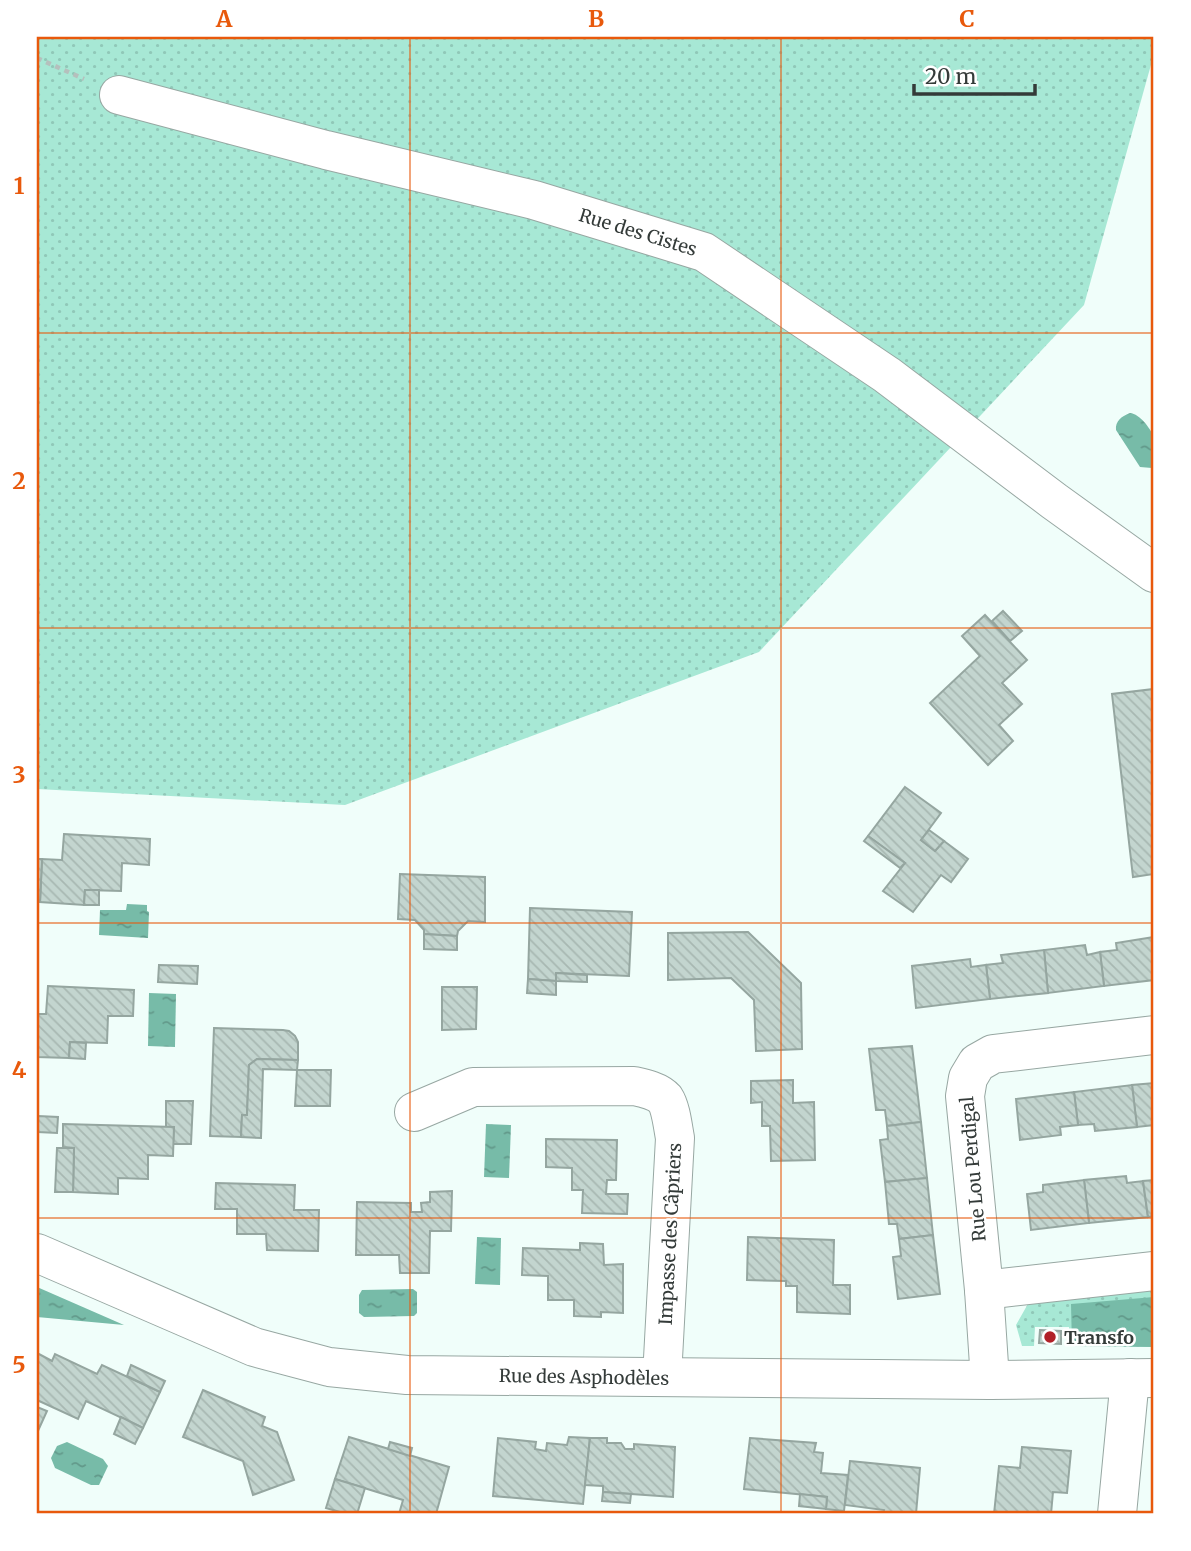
<svg xmlns="http://www.w3.org/2000/svg" width="1191" height="1551" font-family="Merriweather,serif">
	<defs>
		<pattern id="grass-dots" width="8" height="8" patternUnits="userSpaceOnUse" patternTransform="scale(1.75)"><rect width="8" height="8" fill="#a7e8d5"/><path d="M2 2h.1M6 6h.1" fill="none" stroke="#90c8b8" stroke-width="1.8" stroke-linecap="round"/></pattern>
		<pattern id="water-ripples" width="26" height="14" patternUnits="userSpaceOnUse" patternTransform="scale(1.75)"><rect width="26" height="14" fill="#77bba8"/><path d="M2 4q2-2 4 0t4 0M15 11q2-2 4 0t4 0" fill="none" stroke="#62998a"/></pattern>
		<pattern id="building-back-hatch" width="6" height="6" patternUnits="userSpaceOnUse" patternTransform="scale(1.75)"><rect width="6" height="6" fill="#c3d5cf"/><path d="M-1 5l2 2M0 0l6 6M5-1l2 2" fill="none" stroke="#a8b8b2"/></pattern>
	</defs>
	<rect width="100%" height="100%" fill="#f0fefa"/>
	<!-- grass -->
	<g fill="url(#grass-dots)">
		<polygon points="37,37 1154,37 1154,54 1084,305 759,652 345,805 37,789"/>
		<polygon points="1154,1287 1154,1347 1069,1346 1069,1327 1035,1327 1034,1346 1022,1346 1016,1325 1029,1302"/>
	</g>
	<!-- water -->
	<g fill="url(#water-ripples)">
		<path d="M1130,413C1140,414 1150,428 1154,437C1157,445 1154,459 1154,467L1152,468L1140,467L1116,430C1115,421 1122,416 1130,413Z"/>
		<polygon points="127,904 147,905 147,911 149,912 148,938 99,935 100,910 126,910"/>
		<polygon points="149,993 176,994 175,1047 148,1046"/>
		<polygon points="486,1124 511,1125 509,1178 484,1177"/>
		<polygon points="477,1237 501,1238 500,1285 475,1284"/>
		<polygon points="37,1287 124,1325 37,1317"/>
		<polygon points="413,1289 417,1292 417,1313 414,1316 364,1317 359,1313 359,1295 362,1290"/>
		<polygon points="1154,1297 1154,1347 1072,1346 1071,1304"/>
		<polygon points="67,1442 103,1459 108,1466 99,1485 91,1485 55,1468 51,1458 57,1446"/>
	</g>
	<!-- building -->
	<g fill="url(#building-back-hatch)" stroke="#95a6a0" stroke-width="2">
		<polygon points="1003,611 1022,631 1010,641 992,621"/>
		<polygon points="985,615 1027,660 1002,683 1022,704 999,725 1013,741 988,765 930,703 980,656 962,636"/>
		<polygon points="1154,689 1154,874 1133,877 1112,694"/>
		<polygon points="905,787 941,813 921,840 935,851 944,841 968,859 951,882 941,875 913,912 883,891 905,863 868,836"/>
		<polygon points="929,830 944,841 935,851 921,840"/>
		<polygon points="64,834 150,839 149,865 122,863 121,891 85,890 84,905 40,902 42,859 62,860"/>
		<polygon points="868,836 905,863 900,868 864,841"/>
		<polygon points="37,859 42,859 40,902 37,902"/>
		<polygon points="400,874 485,877 485,922 468,921 458,931 457,936 424,934 424,930 415,920 398,919"/>
		<polygon points="85,890 99,890 99,905 84,905"/>
		<polygon points="530,908 632,912 629,976 556,973 556,981 528,979"/>
		<polygon points="748,932 801,983 802,1049 756,1051 754,1000 731,978 668,980 668,933"/>
		<polygon points="424,934 457,936 457,950 424,949"/>
		<polygon points="1154,937 1154,980 1104,986 1100,952 1117,950 1116,943"/>
		<polygon points="1085,945 1087,955 1100,952 1104,986 1048,993 1044,950"/>
		<polygon points="1044,950 1048,993 990,999 986,965 1003,963 1001,955"/>
		<polygon points="970,959 971,967 986,965 990,999 916,1008 912,966"/>
		<polygon points="159,965 198,966 197,984 158,982"/>
		<polygon points="556,973 587,975 587,982 556,981"/>
		<polygon points="528,979 556,981 556,995 527,993"/>
		<polygon points="48,986 134,990 133,1016 108,1016 107,1043 70,1042 69,1058 37,1057 37,1014 46,1014"/>
		<polygon points="442,987 477,987 476,1029 442,1030"/>
		<polygon points="214,1028 283,1030 289,1031 295,1036 298,1042 298,1060 257,1059 249,1065 247,1115 242,1115 241,1137 210,1136"/>
		<polygon points="70,1042 86,1043 85,1059 69,1058"/>
		<polygon points="912,1046 921,1122 887,1126 885,1110 876,1110 869,1049"/>
		<polygon points="257,1059 298,1060 297,1070 263,1069 261,1138 241,1137 242,1115 247,1115 249,1065"/>
		<polygon points="297,1070 331,1070 330,1106 295,1106"/>
		<polygon points="793,1080 793,1103 814,1102 815,1160 771,1161 770,1126 762,1126 762,1102 751,1103 751,1081"/>
		<polygon points="1154,1083 1154,1125 1137,1127 1132,1085"/>
		<polygon points="1132,1085 1137,1127 1095,1131 1094,1124 1078,1125 1074,1092"/>
		<polygon points="1074,1092 1078,1125 1060,1127 1061,1135 1020,1140 1016,1099"/>
		<polygon points="166,1101 193,1101 191,1144 173,1144 174,1127 166,1127"/>
		<polygon points="38,1116 58,1117 57,1133 38,1132"/>
		<polygon points="921,1122 927,1178 885,1182 880,1140 888,1139 887,1126"/>
		<polygon points="63,1124 174,1127 173,1156 148,1155 148,1179 118,1178 118,1194 73,1192 74,1148 63,1147"/>
		<polygon points="546,1139 617,1140 616,1180 607,1180 606,1194 628,1194 627,1214 582,1213 583,1190 572,1190 572,1168 546,1167"/>
		<polygon points="57,1148 74,1148 73,1192 55,1192"/>
		<polygon points="1126,1176 1127,1183 1143,1181 1148,1217 1089,1223 1084,1180"/>
		<polygon points="927,1178 933,1235 899,1239 897,1224 889,1224 885,1182"/>
		<polygon points="1084,1180 1089,1223 1031,1230 1027,1194 1043,1192 1043,1185"/>
		<polygon points="1154,1180 1154,1216 1148,1217 1143,1181"/>
		<polygon points="216,1183 295,1185 294,1210 319,1210 318,1251 267,1250 266,1234 237,1234 237,1209 215,1209"/>
		<polygon points="452,1191 451,1231 430,1231 429,1273 400,1273 399,1255 356,1255 357,1202 411,1203 411,1212 422,1212 421,1203 430,1202 430,1192"/>
		<polygon points="933,1235 940,1294 898,1299 893,1257 901,1256 899,1239"/>
		<polygon points="748,1237 834,1240 833,1285 850,1285 850,1314 797,1312 797,1286 786,1286 786,1281 747,1280"/>
		<polygon points="580,1243 603,1244 604,1265 623,1264 623,1313 601,1312 601,1317 574,1316 574,1300 548,1300 548,1276 522,1275 523,1248 580,1250"/>
		<polygon points="1040,1330 1061,1331 1061,1344 1039,1343"/>
		<polygon points="37,1353 52,1361 55,1354 97,1374 102,1365 160,1392 143,1428 86,1401 78,1419 37,1400"/>
		<polygon points="131,1365 165,1381 160,1392 127,1376"/>
		<polygon points="203,1390 265,1417 262,1426 277,1432 294,1480 253,1495 243,1461 183,1437"/>
		<polygon points="37,1407 47,1411 37,1433"/>
		<polygon points="121,1417 143,1428 135,1444 114,1434"/>
		<polygon points="349,1437 449,1467 436,1514 399,1514 403,1500 335,1479"/>
		<polygon points="569,1437 590,1438 583,1504 493,1496 498,1438 536,1442 535,1449 546,1451 547,1443 567,1445"/>
		<polygon points="590,1438 607,1438 607,1443 621,1443 625,1449 634,1449 634,1444 675,1447 673,1497 603,1492 603,1486 585,1485"/>
		<polygon points="750,1438 816,1443 814,1452 823,1453 821,1473 848,1475 844,1511 826,1509 827,1497 744,1489"/>
		<polygon points="390,1442 412,1448 410,1456 388,1449"/>
		<polygon points="1022,1447 1071,1451 1067,1493 1053,1492 1051,1514 994,1514 999,1466 1020,1468"/>
		<polygon points="850,1461 920,1468 916,1514 883,1514 884,1510 845,1505"/>
		<polygon points="335,1479 365,1488 357,1514 347,1514 326,1508"/>
		<polygon points="603,1492 631,1494 630,1503 602,1501"/>
		<polygon points="800,1494 827,1497 826,1509 799,1506"/>
	</g>
	<g fill="none" stroke-linecap="round" stroke-linejoin="round">
		<!-- minor casing -->
		<g stroke="#97a7a2" stroke-width="40">
			<g id="minor">
				<polyline points="119,95 326,150 534,200 704,252 887,375 1054,501 1154,573"/>
				<path d="M414,1112L473,1087L634,1086C643,1088 658,1091 665,1099C671,1108 673,1128 675,1138L662,1377"/>
				<polyline points="37,1253 254,1347 329,1367 407,1375 990,1380 1154,1378"/>
				<polyline points="984,1290 1154,1271"/>
				<polyline points="990,1380 984,1290 965,1096 968,1078 977,1063 993,1054 1154,1035"/>
				<polyline points="1117,1514 1130,1378"/>
			</g>
		</g>
		<!-- path -->
		<polyline stroke="#b5c0bd" stroke-width="4.5" stroke-dasharray="5 5" stroke-linecap="butt" points="37,58 84,79"/>
		<!-- minor -->
		<use href="#minor" stroke="#fff" stroke-width="38"/>
	</g>
	<!-- grid -->
	<path fill="none" stroke="#e8590c" stroke-width="2" stroke-opacity="0.55" d="M410,37V1514M781,37V1514M37,333H1154M37,628H1154M37,923H1154M37,1218H1154"/>
	<!-- markers -->
	<circle fill="#b12028" stroke="#fff" stroke-width="2.5" cx="1050" cy="1337" r="7"/>
	<g text-anchor="middle" dominant-baseline="central" stroke-width="5" stroke-linejoin="round" paint-order="stroke">
		<!-- street labels -->
		<g font-size="18" fill="#343b39" stroke="#fff">
			<text transform="translate(638 232) rotate(17)">Rue des Cistes</text>
			<text transform="translate(973 1169) rotate(-95)">Rue Lou Perdigal</text>
			<text transform="translate(670 1234) rotate(-87)">Impasse des Câpriers</text>
			<text transform="translate(584 1377) rotate(1)">Rue des Asphodèles</text>
		</g>
		<!-- poi labels -->
		<g font-size="18" font-weight="bold" fill="#343b39" stroke="#fff" text-anchor="start">
			<text x="1064" y="1337">Transfo</text>
		</g>
	</g>
	<!-- border -->
	<rect width="1191" height="1551" fill="none" stroke="#ffffff" stroke-width="77"/>
	<!-- scale -->
	<path d="M914 84v10h121v-10" fill="none" stroke="#343b39" stroke-width="3.5"/>
	<text x="925" y="84" font-size="21" fill="#343b39" stroke="#ffffff" stroke-width="5" paint-order="stroke">20 m</text>
	<rect x="38" y="38" width="1114" height="1474" fill="none" stroke="#e8590c" stroke-width="2.5"/>
	<g font-size="23" text-anchor="middle" font-weight="bold" fill="#e8590c">
		<text x="224" y="27">A</text>
		<text x="596" y="27">B</text>
		<text x="967" y="27">C</text>
		<text x="19" y="194">1</text>
		<text x="19" y="489">2</text>
		<text x="19" y="783">3</text>
		<text x="19" y="1078">4</text>
		<text x="19" y="1373">5</text>
	</g>
</svg>
